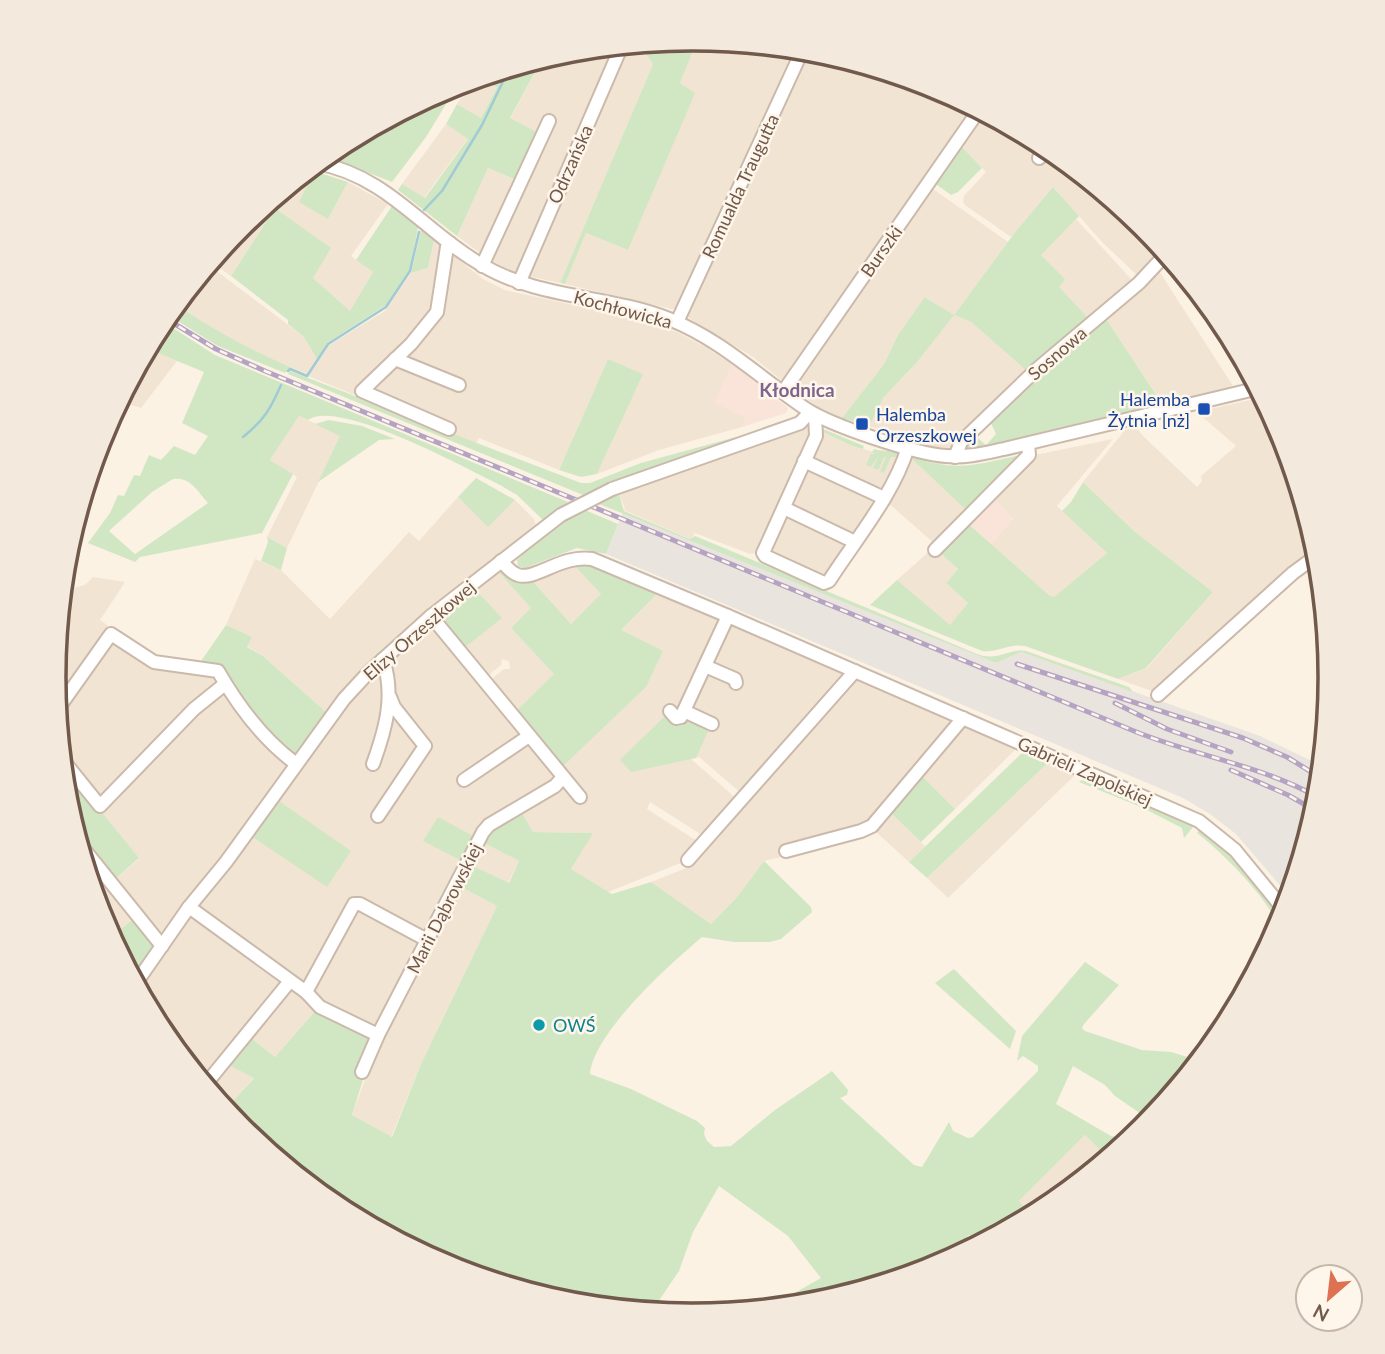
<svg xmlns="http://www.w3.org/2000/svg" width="1385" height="1354" font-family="Lato,sans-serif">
	<rect width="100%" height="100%" fill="#fbf2e4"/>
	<!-- residential -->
	<g fill="#f2e4d3">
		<polygon points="698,39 799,49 676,310 565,284 586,233 628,250 694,93 680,83"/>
		<polygon points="639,44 653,64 560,283 519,274 491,261 457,236 488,168 517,181 510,119 542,59 560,53 580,63 587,49"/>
		<polygon points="808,50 817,51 937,87 976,108 786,384 753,357 684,315"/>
		<polygon points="481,77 497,86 481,118 457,104 472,80"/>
		<polygon points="983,112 1048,146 1144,226 1164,250 1139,277 1103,243 1053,187 1011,237 965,205 963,202 964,196 986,172 959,144"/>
		<polygon points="446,124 468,138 424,198 402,184"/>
		<polygon points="309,170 317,172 313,174 328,219 348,182 388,204 351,256 373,272 350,312 313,278 330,248 275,208 231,276 211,262 241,225"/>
		<polygon points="929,186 1008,242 954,315 971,322 1028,372 950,451 869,426 884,397 918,361 953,315 926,297 898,335 884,364 842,418 818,407 790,387"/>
		<polygon points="1076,219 1131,279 1131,284 1090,320 1058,287 1040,255"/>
		<polygon points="434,240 483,279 505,290 642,320 677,332 705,347 732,364 715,403 746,417 742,427 659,450 597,474 642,375 608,359 559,470 479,438 476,444 308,376 329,345 385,311 411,273 428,268"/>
		<polygon points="211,267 303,336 317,359 307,374 257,353 220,334 183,309"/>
		<polygon points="1159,271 1233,386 1162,404 1105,317"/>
		<polygon points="148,349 177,361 141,408 119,401"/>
		<polygon points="1263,397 1283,433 1318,551 1157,693 1118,679 1147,668 1213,592 1134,531 1083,482 1125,430 1136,427 1143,436 1197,487 1202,481 1201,476 1236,446 1197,412"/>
		<polygon points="299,416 341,435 287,548 267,537 297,477 270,460"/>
		<polygon points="810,427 812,431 760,550 756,553 750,554 695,533 691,539 624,510 625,508 619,494"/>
		<polygon points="823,432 850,445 886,457 903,457 896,476 826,581 766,554"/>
		<polygon points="1113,439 1057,506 1107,553 1054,597 1049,595 991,544 1013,519 991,495 1030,456"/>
		<polygon points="912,459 967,511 934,543 886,501"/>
		<polygon points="458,497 488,526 515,500 534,519 537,529 359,674 326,712 263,656 247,646 251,637 226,625 255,559 281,570 330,619 409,532 419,541"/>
		<polygon points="932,549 937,550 958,569 946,583 968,603 950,626 897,580"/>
		<polygon points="574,565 602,594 571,624 530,578"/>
		<polygon points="496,569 532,608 511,628 555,674 515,712 492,685 493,678 504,669 510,669 509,661 502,659 501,665 490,674 483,673 463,649 501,618 474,588"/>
		<polygon points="93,577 125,582 100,620 111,628 57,704 54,677 62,591 85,585"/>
		<polygon points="657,594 845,673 742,794 699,757 691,759 738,800 705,837 650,802 647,809 700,843 683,862 608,892 571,869 592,833 533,832 521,811 559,788 566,789 561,768 621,630"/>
		<polygon points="430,621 556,772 556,780 483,827 428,931 421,932 352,897 307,984 302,985 195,907 347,700"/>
		<polygon points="115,640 151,665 208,675 218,680 218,685 100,798 61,752 58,716 109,643"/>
		<polygon points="856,676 955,721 872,822 786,856 764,861 737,897 711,924 651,882 689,867"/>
		<polygon points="222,693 229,697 288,764 219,863 184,906 258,959 317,1009 275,1057 250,1037 254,1077 226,1110 161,1031 102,921 75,831 114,880 139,859 101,812 196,714"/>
		<polygon points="963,724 1018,747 955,809 921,775"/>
		<polygon points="1050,761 1077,773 948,898 927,878"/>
		<polygon points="890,812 925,846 909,862 874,830"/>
		<polygon points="482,842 519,861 508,883 471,865"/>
		<polygon points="459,886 497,906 421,1064 391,1137 352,1115 379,1042"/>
		<polygon points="355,908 421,940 376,1032 322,1005 313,994"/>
		<polygon points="1195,1067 1144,1129 1047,1208 994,1236 1024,1208 1018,1202 1085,1135 1102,1152"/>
	</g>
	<!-- commercial -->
	<g fill="#fae3d8">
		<polygon points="732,364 788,408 786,413 742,427 746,417 714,403"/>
		<polygon points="991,495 1013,519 991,544 965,521"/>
	</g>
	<!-- industrial -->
	<polygon fill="#eae4de" points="623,512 996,663 1021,652 1260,736 1322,766 1319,802 1290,897 1236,834 1210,814 1183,798 606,554"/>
	<!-- green -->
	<g fill="#d1e7c3" fill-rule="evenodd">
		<polygon points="693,39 698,39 680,83 695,93 628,250 586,233 565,284 560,283 653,64 639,44"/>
		<polygon points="542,59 510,118 538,133 518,181 488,168 457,236 398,190 402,184 425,198 468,139 446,124 457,104 481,118 497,87 481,77"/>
		<polygon points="469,81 446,104 426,137 392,182 326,156 338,146 449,87"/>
		<polygon points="959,144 982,168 958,192 951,195 933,182"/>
		<polygon points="317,172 348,182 328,219 299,202 313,174"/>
		<polygon points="1053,187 1079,216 1041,255 1065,279 1059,287 1090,320 1028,372 971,322 954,315 918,361 884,397 869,426 842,418 884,364 898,335 925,297 954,315 1016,231"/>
		<polygon points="392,206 418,227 410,270 386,305 327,343 317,359 303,336 288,324 288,320 231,276 275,208 331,248 313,278 350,311 373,272 356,260"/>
		<polygon points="421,230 434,240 428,268 411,273"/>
		<path d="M208,265L211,267L183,309C223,336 263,356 307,374L290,368L285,373L218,346L168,315Z"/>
		<polygon points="1105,317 1162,404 965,452 962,447 973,434 986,445 996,434 989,419"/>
		<path d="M162,321L215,355L568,502L543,520L517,495L500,485C467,469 338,398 308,420L299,416L270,460L293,474L262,533L140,557L135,562L88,543L110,513L118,495L124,496L134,475L140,476L149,455L161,460L174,446L195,455L208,436L182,423L204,372L148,349ZM173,479C191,477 197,491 208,503L135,554L109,531L152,492Z"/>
		<polygon points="608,359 643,374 597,474 581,477 559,470"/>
		<polygon points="290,371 581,483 590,483 641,463 736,437 741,438 738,441 633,475 583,495 288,374"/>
		<polygon points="329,420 362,426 395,439 379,440 318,482 340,436 315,424"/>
		<path d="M821,428L864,446L863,449L872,452L874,449C883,452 897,449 903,457H891L884,473L880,471L886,457H884L878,470L873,468L879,455L871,467L866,465L871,454H876L850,445L823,432L819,440Z"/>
		<path d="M1016,456L1019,457L967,511L912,459V457C956,471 971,466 1016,456Z"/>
		<polygon points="476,478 515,500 488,527 458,497"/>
		<path d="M1083,482L1134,531L1213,592L1146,668L1118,679L1025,646C1010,643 997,653 982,651L870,605L897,580L950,625L968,603L946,583L958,569L937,550L965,521L1049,595L1054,597L1107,553L1062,511L1071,502Z"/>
		<path d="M619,494L624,511L690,539L695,536L736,553L977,654C999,662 1007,648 1026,651L1129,687L1133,692L1021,652L996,663L599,504Z"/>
		<polygon points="585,510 618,524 606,554 577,548 525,568 518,566 517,560 523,554 572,516"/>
		<polygon points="267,537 287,548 281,570 261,561 268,542"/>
		<polygon points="585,563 657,594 621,630 663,651 646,687 561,768 515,712 554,674 511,628 531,608 496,569 515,580 530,578 571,624 601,594 574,565"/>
		<polygon points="474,588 502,618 463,649 437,617"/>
		<polygon points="226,625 252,637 247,647 263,656 326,712 294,757 255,718 219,668 199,664"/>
		<polygon points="666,715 685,715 710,727 696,758 631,772 620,760"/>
		<polygon points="1024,751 1050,761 927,878 909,862"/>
		<polygon points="63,765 139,858 114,880 75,831 66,801"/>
		<polygon points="921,775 955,809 921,842 890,812"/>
		<polygon points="1085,778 1193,824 1193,827 1184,838 1182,828 1141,807 1079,782"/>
		<polygon points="276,799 351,851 327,887 251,836"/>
		<path d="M521,811L533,832L593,833L571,869L612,894L651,882L711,924L737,897L764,861L811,907L812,912L781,939L770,942H734L702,937C670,964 594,1032 590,1074L631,1089L697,1121L705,1128L704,1134L707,1141L714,1147L731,1146L775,1110L832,1071L848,1090L847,1095L840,1098L914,1165L922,1167L949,1122L953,1131L968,1138L973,1137L1038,1071V1066L1023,1056L1017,1061L1022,1036L1085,962L1119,985L1084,1024L1082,1028L1085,1031L1142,1050L1171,1052L1194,1059L1202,1058L1163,1099L1160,1097L1141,1114L1115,1096L1105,1085L1073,1066L1056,1104L1111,1136L1117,1137L1102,1152L1085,1135L1019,1201L1024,1208L994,1236L984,1242L969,1235L952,1252L949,1260L936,1267L817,1303L782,1307L780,1303L784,1299L821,1278L788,1236L719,1186L693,1232L679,1271L660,1299L655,1312L568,1303L448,1267L337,1208L241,1128L225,1108L226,1109L254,1078L227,1064L250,1037L275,1057L317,1009L373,1037L357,1073L358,1077L363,1080L352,1115L392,1137L421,1064L497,906L459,886L471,865L509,883L519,861L482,842L488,832Z"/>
		<polygon points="438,817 477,838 464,862 423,841"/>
		<path d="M1200,828L1231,852L1284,917L1279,928C1270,900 1221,851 1197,833Z"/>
		<polygon points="135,918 156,945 138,971 117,949 111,937"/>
		<polygon points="954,969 1016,1031 1010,1049 935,983"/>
	</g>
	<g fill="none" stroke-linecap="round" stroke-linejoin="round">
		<!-- stream -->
		<g stroke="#a1cbd4" stroke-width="2.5">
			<polyline points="424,210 442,191 482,125 509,69"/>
			<polyline points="288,371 290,369 307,376 328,344 386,307 410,271 419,232"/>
			<path d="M243,437C264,420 270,410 281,385"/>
		</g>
		<!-- minor casing -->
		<g stroke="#cbbaab" stroke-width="16">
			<g id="minor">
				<polyline points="1039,158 1051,149"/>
				<path d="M317,163C388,176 424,232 482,265C539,299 608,295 669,319C722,340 761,379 806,409C832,426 916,454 946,456C966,458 985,453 1004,449L1259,388"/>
				<polyline points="482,266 549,121"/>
				<polyline points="519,283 622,45"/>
				<polyline points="677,322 803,49"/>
				<polyline points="395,359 459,385"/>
				<polyline points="783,392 979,110"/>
				<path d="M815,415L816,436L763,553L765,556L824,583L829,581C856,539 894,494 908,447"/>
				<polyline points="449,429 362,391 411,344 437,312 447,247 450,243"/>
				<polyline points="955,457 961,442 1037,369 1139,283 1167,253"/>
				<polyline points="804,461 884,498"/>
				<polyline points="612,489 800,423 810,412"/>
				<polyline points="784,508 855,542"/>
				<polyline points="935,550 1029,455 1028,444"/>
				<path d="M501,561C506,566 511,573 518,575C535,581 562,554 592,559L728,616L1199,821L1235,850L1285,911"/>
				<polyline points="431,616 580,797"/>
				<polyline points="705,666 735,679 736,683"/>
				<polyline points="1158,695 1293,573 1319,554"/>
				<path d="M57,710L111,634L154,662L218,671C237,704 264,740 295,763"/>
				<polyline points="670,711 676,718 681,717 728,616"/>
				<polyline points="684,711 712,724"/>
				<polyline points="62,759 100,806 194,709 225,684"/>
				<path d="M373,764C386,728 395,696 383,659"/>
				<polyline points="464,780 529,736"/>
				<polyline points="378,816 425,746 394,707 390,697"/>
				<polyline points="79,843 162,946"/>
				<polyline points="786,851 861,831 872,826 963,718"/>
				<polyline points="688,860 855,671"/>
				<polyline points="189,907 306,992 320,1007 378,1035"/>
				<polyline points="136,983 189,907 226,862 344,699 368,673 431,616 561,515"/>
				<polyline points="306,992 354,904 360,904 427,940"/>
				<polyline points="362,1072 378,1035 483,832 489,825 555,786 563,777"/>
				<polyline points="205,1085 290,981"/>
			</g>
		</g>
		<!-- minor -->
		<use href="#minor" stroke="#fff" stroke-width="12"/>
		<!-- rail casing -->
		<g stroke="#b5a3c3" stroke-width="5">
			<g id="rail">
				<path d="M165,318L216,349L265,371L1134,731C1195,756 1261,765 1319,798"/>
				<polyline points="1017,664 1243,738 1287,757 1321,778"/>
				<polyline points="1115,703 1167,729 1231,752"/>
				<polyline points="1231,770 1288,795 1316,811"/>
			</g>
		</g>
		<!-- rail -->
		<use href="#rail" stroke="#fef6ea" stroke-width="2.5" stroke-dasharray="8" stroke-linecap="butt"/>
		<!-- minor-bridge casing -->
		<g stroke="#cbbaab" stroke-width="16" stroke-linecap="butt">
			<polyline id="minor-bridge" points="561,515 612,489"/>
		</g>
		<!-- minor-bridge -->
		<use href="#minor-bridge" stroke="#fff" stroke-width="12"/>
	</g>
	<!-- markers -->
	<g fill="#1a4fb4" stroke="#fef6ea" stroke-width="2.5">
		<rect x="1197" y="402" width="14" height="14" rx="3.5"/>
		<rect x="855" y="417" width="14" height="14" rx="3.5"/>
	</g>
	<circle fill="#0f9aa8" stroke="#fef6ea" stroke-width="2.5" cx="539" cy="1025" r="7"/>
	<g text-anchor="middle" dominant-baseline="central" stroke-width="5" stroke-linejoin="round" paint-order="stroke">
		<!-- street labels -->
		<g font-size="18" fill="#71594b" stroke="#fef6ea">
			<text transform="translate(570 164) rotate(-66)">Odrzańska</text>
			<text transform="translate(740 186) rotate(-65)">Romualda Traugutta</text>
			<text transform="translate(881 251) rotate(-55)">Burszki</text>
			<text transform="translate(623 309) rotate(15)">Kochłowicka</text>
			<text transform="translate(1057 353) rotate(-41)">Sosnowa</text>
			<text transform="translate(419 630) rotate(-41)">Elizy Orzeszkowej</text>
			<text transform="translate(1085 771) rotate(24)">Gabrieli Zapolskiej</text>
			<text transform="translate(444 908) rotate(-63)">Marii Dąbrowskiej</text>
		</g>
		<!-- transit labels -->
		<g font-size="18" fill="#164399" stroke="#fef6ea" text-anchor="end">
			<text x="1190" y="399">Halemba<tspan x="1190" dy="21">Żytnia [nż]</tspan></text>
			<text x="876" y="414" text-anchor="start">Halemba<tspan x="876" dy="21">Orzeszkowej</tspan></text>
		</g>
		<!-- culture labels -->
		<g font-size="18" fill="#0d838f" stroke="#fef6ea" text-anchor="start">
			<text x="553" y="1025">OWŚ</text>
		</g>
		<!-- neighbourhood labels -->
		<g font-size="19" font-weight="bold" fill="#7f638d" stroke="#fef6ea">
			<text x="797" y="389">Kłodnica</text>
		</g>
	</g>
	<!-- crop -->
	<path d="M0 0H1385V1354H0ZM66 677a626 626 0 1 1 1252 0a626 626 0 1 1-1252 0Z" fill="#f3e9dd" fill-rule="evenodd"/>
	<path fill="none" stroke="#71594b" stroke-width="3.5" d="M66 677a626 626 0 1 1 1252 0a626 626 0 1 1-1252 0Z"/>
	<!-- north arrow -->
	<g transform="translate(1329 1298) rotate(208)"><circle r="33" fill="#fef6ea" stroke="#c6b7aa" stroke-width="2"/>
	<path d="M0-5L12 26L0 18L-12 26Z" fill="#dd7151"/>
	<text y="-10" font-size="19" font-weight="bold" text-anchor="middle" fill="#71594b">N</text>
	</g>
</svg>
